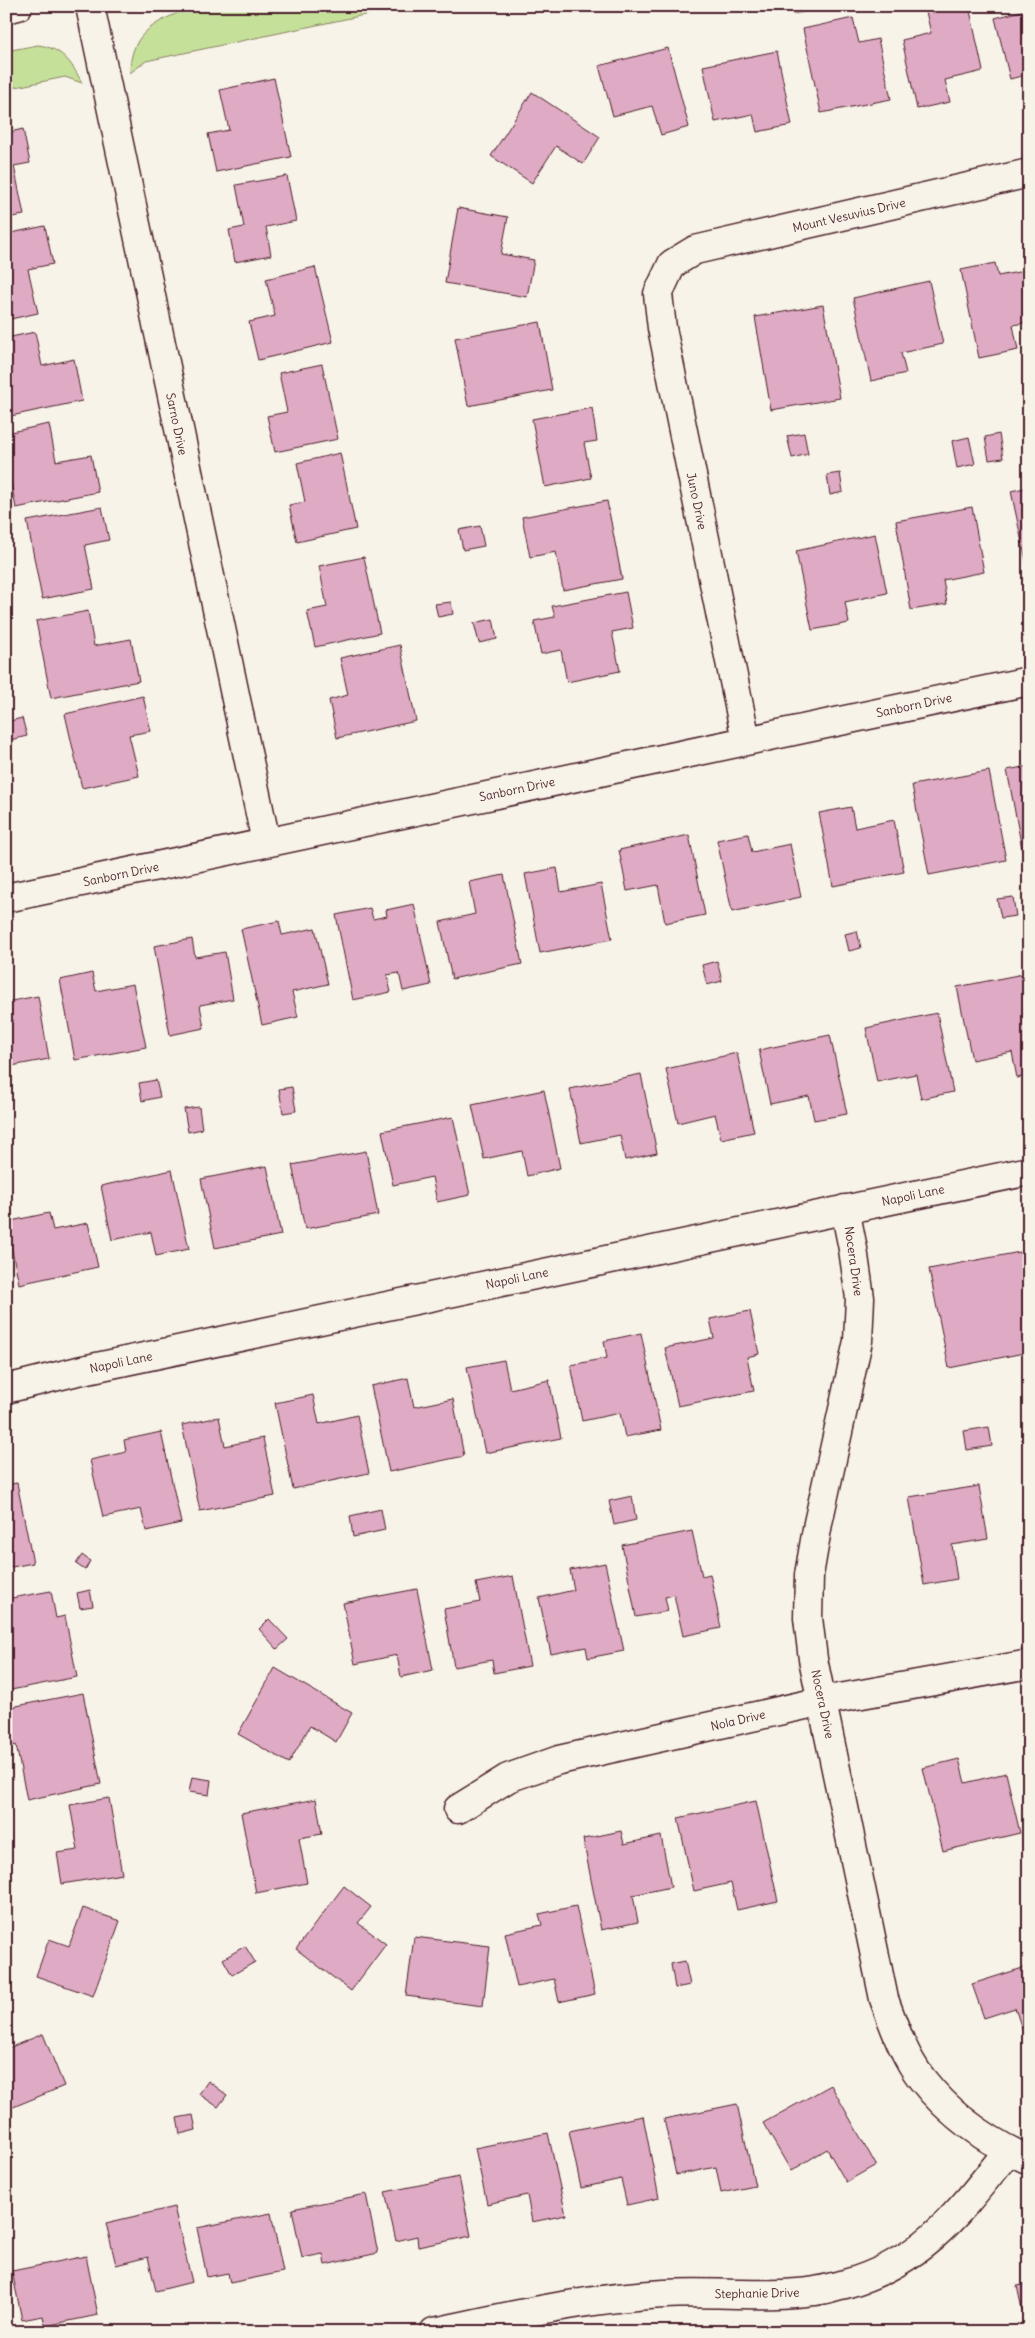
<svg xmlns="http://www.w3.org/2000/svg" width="1035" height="2338" font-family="Delius,sans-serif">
	<rect width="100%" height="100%" fill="#f7f3e8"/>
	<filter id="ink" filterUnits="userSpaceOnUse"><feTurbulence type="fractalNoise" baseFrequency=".02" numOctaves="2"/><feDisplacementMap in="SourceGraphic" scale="10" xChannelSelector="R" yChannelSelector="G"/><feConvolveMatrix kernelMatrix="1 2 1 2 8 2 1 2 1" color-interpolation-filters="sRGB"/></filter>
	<g filter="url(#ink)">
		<!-- green -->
		<g fill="#c5e199" stroke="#888062">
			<path d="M194,6H407L146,61L130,73C130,29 160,21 194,6Z"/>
			<path d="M38,45C62,48 72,63 82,83L65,77L6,89V51Z"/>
		</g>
		<!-- building -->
		<g fill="#dfaac3" stroke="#4a1f2b">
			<polygon points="791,6 804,6 805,12 792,14"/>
			<polygon points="934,6 969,6 983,71 945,80 950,102 917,109 902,40 931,33 925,8"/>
			<polygon points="1029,9 1029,74 1010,79 995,18"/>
			<polygon points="853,18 859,43 878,39 891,99 821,113 803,29"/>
			<polygon points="668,48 689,127 661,135 652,106 613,116 599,66"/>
			<polygon points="777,51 792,125 757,132 753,114 715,122 703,66"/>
			<polygon points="274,78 291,157 216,172 208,134 229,130 220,90"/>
			<polygon points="532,92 600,137 583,164 556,146 532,183 491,156"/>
			<polygon points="23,129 30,163 14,166 24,215 6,218 6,133"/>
			<polygon points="287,176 296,221 266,227 271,255 235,262 229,230 244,227 236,185"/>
			<polygon points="458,208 508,217 501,254 534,260 527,297 445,283"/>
			<polygon points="45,226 53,264 28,269 38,313 6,320 6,234"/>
			<polygon points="995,263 998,276 1029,270 1029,322 1013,325 1018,350 979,358 961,270"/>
			<polygon points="315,267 333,342 258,360 249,322 275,316 266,279"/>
			<polygon points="929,281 943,344 901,353 906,373 871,381 853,298"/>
			<polygon points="823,305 840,398 771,410 755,317"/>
			<polygon points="540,322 552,390 468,406 455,338"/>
			<polygon points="35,332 42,366 74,359 82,401 6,417 6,338"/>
			<polygon points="322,364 338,439 275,452 267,416 287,412 279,373"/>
			<polygon points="592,408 597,441 584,443 591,478 545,487 532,419"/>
			<polygon points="49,424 56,461 91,455 98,492 16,508 6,458 6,433"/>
			<polygon points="804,433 808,454 792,458 787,436"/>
			<polygon points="999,434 1003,458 989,460 985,437"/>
			<polygon points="969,437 975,464 957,468 952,441"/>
			<polygon points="340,453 356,529 297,542 289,505 305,502 297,463"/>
			<polygon points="840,473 843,492 830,495 827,475"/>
			<polygon points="1029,487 1029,575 1011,491"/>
			<polygon points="607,501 622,579 563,590 556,552 530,557 522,517"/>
			<polygon points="102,507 109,540 85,545 94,589 42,599 27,521"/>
			<polygon points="972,507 984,572 943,580 947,604 911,610 896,521"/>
			<polygon points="480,526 484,546 463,550 459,530"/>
			<polygon points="875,534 887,593 845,602 849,623 812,630 796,551"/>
			<polygon points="364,557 380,633 315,647 307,611 327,607 319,566"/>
			<polygon points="626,592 633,628 612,632 620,671 567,682 561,650 541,654 534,621 555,617 552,606"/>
			<polygon points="451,602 453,614 438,617 435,604"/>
			<polygon points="88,611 94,646 131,639 139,681 51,698 36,621"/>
			<polygon points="493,619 497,639 479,643 474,623"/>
			<polygon points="400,645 416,721 337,738 329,700 348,695 340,658"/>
			<polygon points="143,696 151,731 129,735 139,776 82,788 65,714"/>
			<polygon points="22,718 27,736 6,741 6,722"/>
			<polygon points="1029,766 1029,853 1023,854 1007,770"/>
			<polygon points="989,771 1006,860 929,875 912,785"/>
			<polygon points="851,807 855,828 894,820 904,872 833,886 819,813"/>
			<polygon points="748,834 752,852 790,844 801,897 732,912 717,840"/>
			<polygon points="689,835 705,915 665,923 658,885 627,891 619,850"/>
			<polygon points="557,868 561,892 601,884 612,939 540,953 525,874"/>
			<polygon points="504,875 522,964 452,979 440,922 475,914 469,882"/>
			<polygon points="1013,897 1016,916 1001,918 997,899"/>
			<polygon points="414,904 431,985 403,991 399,973 387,975 391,992 353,1000 336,915 370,908 373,919 387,916 386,910"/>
			<polygon points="279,921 282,935 315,928 328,984 292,992 298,1017 262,1025 241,929"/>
			<polygon points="857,931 861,948 849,951 845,934"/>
			<polygon points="192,939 195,957 225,952 233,999 200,1005 204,1028 170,1035 154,946"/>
			<polygon points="717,961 722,981 707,985 702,965"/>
			<polygon points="92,973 96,991 133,984 146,1047 75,1060 60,980"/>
			<polygon points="1028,973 1029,1076 1017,1078 1012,1052 972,1060 957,987"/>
			<polygon points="38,996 49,1059 6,1067 6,1002"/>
			<polygon points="937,1013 953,1092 921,1099 916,1074 877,1082 866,1028"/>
			<polygon points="830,1035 847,1114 814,1120 809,1096 770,1104 759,1050"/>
			<polygon points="737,1053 754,1132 721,1139 715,1114 678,1123 666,1069"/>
			<polygon points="641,1074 657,1153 625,1160 620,1135 581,1143 570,1089"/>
			<polygon points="156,1080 160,1097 142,1101 139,1083"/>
			<polygon points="292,1087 296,1111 283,1113 279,1089"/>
			<polygon points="544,1090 560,1168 527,1176 522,1151 484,1159 472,1105"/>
			<polygon points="199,1107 202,1129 188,1132 184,1109"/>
			<polygon points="453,1117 470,1195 437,1202 432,1177 393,1185 382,1131"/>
			<polygon points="366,1151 378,1215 305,1229 292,1165"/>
			<polygon points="267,1166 281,1235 215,1248 201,1179"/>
			<polygon points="172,1170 189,1249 156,1256 151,1232 112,1240 101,1186"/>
			<polygon points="49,1213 53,1230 88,1223 98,1267 19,1284 6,1222"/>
			<polygon points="1020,1252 1029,1294 1029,1352 949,1368 929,1269"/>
			<polygon points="750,1311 759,1354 747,1357 754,1391 678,1406 665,1348 714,1338 710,1319"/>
			<polygon points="641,1333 661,1430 625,1437 620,1413 582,1421 571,1365 607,1358 604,1341"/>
			<polygon points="504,1360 510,1389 549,1380 561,1438 485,1453 467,1367"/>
			<polygon points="408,1378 414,1407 453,1399 464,1456 389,1472 371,1386"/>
			<polygon points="313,1395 319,1424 357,1415 369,1473 293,1489 275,1403"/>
			<polygon points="219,1417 225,1446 263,1438 275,1496 200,1511 182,1425"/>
			<polygon points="989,1427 992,1446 967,1450 964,1431"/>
			<polygon points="161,1432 181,1523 146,1531 141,1509 103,1517 90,1460 126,1452 124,1440"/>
			<polygon points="17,1483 33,1563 6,1568 6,1485"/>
			<polygon points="979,1486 988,1539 952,1545 957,1579 924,1585 909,1497"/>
			<polygon points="632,1496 636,1520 614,1525 609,1501"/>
			<polygon points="381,1509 385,1530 353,1537 350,1516"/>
			<polygon points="692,1531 702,1576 710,1574 721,1628 683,1636 674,1595 665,1597 668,1611 636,1617 622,1545"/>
			<polygon points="82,1555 90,1561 85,1570 76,1564"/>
			<polygon points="605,1563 624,1651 588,1658 586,1647 551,1654 539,1598 574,1590 570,1570"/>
			<polygon points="513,1576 530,1666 494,1673 492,1660 454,1667 444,1609 480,1602 476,1583"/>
			<polygon points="417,1589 433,1670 401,1677 397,1655 355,1664 343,1603"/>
			<polygon points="90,1590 93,1606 80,1608 77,1593"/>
			<polygon points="51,1591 56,1618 65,1616 77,1677 6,1691 6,1599"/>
			<polygon points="269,1619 288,1639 277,1649 259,1629"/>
			<polygon points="275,1668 352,1713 336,1742 310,1726 289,1763 238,1734"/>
			<polygon points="83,1693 101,1784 27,1800 16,1745 6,1748 6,1708"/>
			<polygon points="959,1759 965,1783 1006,1773 1020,1833 943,1851 923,1768"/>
			<polygon points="192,1777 211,1780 209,1795 189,1792"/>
			<polygon points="109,1798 122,1874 62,1884 57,1853 78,1850 70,1805"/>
			<polygon points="316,1799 322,1834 299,1838 307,1883 256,1893 241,1813"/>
			<polygon points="756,1801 778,1901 737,1910 731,1883 694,1891 678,1818"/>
			<polygon points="621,1831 624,1844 661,1836 671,1887 633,1895 638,1922 601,1930 583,1839"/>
			<polygon points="344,1886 371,1907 358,1923 386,1944 351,1991 296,1949"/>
			<polygon points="576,1906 595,1994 559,2002 554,1979 517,1987 505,1933 542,1925 539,1914"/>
			<polygon points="83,1908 120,1921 93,1996 36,1976 49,1939 69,1946"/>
			<polygon points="414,1937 490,1946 483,2006 406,1996"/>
			<polygon points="245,1946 255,1962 232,1975 223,1959"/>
			<polygon points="685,1961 690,1985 675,1988 671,1964"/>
			<polygon points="1029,1966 1029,2043 1027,2044 1015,2008 984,2018 972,1984"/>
			<polygon points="43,2034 64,2086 6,2110 6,2049"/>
			<polygon points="208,2081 227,2095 218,2107 199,2094"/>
			<polygon points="831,2085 876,2165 846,2182 827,2149 791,2171 763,2123"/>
			<polygon points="737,2104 755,2186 721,2193 716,2167 676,2175 664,2119"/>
			<polygon points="193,2115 196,2130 180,2134 177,2118"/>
			<polygon points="643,2116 659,2198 627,2205 621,2179 581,2188 569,2131"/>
			<polygon points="548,2133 566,2215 532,2222 527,2195 487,2204 475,2148"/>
			<polygon points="459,2177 471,2236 418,2247 417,2236 396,2241 385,2192"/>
			<polygon points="366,2194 378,2253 325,2265 323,2254 302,2258 292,2209"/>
			<polygon points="174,2207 192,2282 156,2291 148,2257 116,2265 106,2223"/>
			<polygon points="271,2213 283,2272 230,2283 228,2273 207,2277 197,2228"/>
			<polygon points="86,2256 98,2315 45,2326 43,2316 22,2320 12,2271"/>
			<polygon points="1029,2284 1029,2332 1027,2332 1017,2286"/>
		</g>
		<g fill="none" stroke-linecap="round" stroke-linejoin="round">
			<!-- minor casing -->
			<g stroke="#4a1f2b" stroke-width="31">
				<g id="minor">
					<polyline points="90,6 266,842"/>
					<polyline points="746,740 662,328 658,294 672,264 695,250 1029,173"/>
					<polyline points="6,898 1029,681"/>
					<path d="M845,1209L853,1249L860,1298L858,1341L818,1523L809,1575L808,1618L813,1659L884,1999C894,2026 904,2056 922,2079C950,2115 988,2142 1029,2160"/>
					<polyline points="6,1389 78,1371 1029,1171"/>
					<polyline points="458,1809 508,1778 559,1760 823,1701 1029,1664"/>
					<path d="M434,2332C510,2316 586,2298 664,2294C715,2291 765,2298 815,2291C825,2290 835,2286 845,2284C924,2262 959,2212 1008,2151"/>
				</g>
			</g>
			<!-- tertiary casing -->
			<g stroke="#4a1f2b" stroke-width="31">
				<polyline id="tertiary" points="6,9 18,6"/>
			</g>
			<!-- minor -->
			<use href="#minor" stroke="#f7f3e8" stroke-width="28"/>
			<!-- tertiary -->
			<use href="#tertiary" stroke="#f7f3e8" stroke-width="28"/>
		</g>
	</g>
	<g text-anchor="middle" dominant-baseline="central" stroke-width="4" stroke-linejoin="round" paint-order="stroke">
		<!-- street labels -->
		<g font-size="12" fill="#4a1f2b" stroke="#f7f3e8">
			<text transform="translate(849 215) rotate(-13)">Mount Vesuvius Drive</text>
			<text transform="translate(177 424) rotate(78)">Sarno Drive</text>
			<text transform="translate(697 501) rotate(78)">Juno Drive</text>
			<text transform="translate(914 705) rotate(-12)">Sanborn Drive</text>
			<text transform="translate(517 789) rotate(-12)">Sanborn Drive</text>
			<text transform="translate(121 874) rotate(-12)">Sanborn Drive</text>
			<text transform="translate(913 1195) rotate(-12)">Napoli Lane</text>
			<text transform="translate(854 1261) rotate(82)">Nocera Drive</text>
			<text transform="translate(517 1278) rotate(-12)">Napoli Lane</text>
			<text transform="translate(121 1362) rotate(-12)">Napoli Lane</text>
			<text transform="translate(823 1704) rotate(78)">Nocera Drive</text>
			<text transform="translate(738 1720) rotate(-13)">Nola Drive</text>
			<text transform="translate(757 2293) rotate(-1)">Stephanie Drive</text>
		</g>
	</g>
	<!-- margin -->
	<rect width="1035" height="2338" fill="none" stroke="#f7f3e8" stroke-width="25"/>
	<rect x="12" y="12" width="1010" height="2313" fill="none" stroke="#4a1f2b" stroke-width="2" filter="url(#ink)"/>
</svg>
